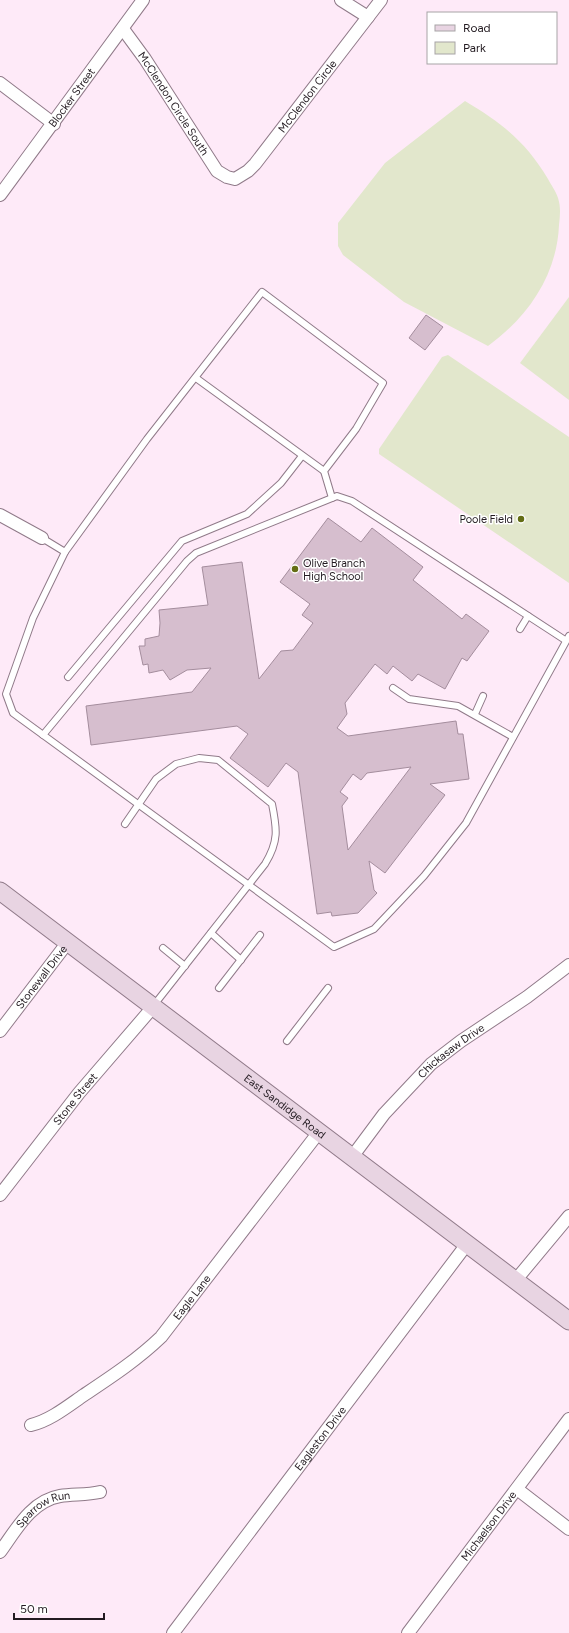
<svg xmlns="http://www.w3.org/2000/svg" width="569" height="1633" font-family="Figtree,sans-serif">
	<rect width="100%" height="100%" fill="#feeaf8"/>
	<!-- green -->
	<g fill="#e2e7cc">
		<path d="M465,101C502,123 526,142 548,179C551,185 556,191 558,198C561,207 560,216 559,225C557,275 528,317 488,346L404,302L343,255L338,246V223L385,163Z"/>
		<polygon points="569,297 569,400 520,363"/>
		<polygon points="448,355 569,437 569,583 379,454 379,449 442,357"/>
	</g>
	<!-- building -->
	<g fill="#d6bece" stroke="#a48d9d" fill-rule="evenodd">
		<polygon points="426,315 443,327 425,350 409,338"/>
		<path d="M328,518L361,542L372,528L423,567L413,580L462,619L466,614L489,631L467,661L462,658L445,689L418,674L412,681L393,666L387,674L375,664L345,703L347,714L337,728L348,736L456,721L458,734H463L469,779L430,784L445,795L385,873L369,861L374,890L377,893L358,913L332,916L331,912L317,914L298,772L286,763L268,787L230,758L248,734L237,726L91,745L86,706L192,692L211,668L187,670L170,680L163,670L149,673L148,664L143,665L139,646H145V639L159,636L160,623L159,610L208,605L202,567L242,562L259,679L281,651L293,650L313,623L302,615L310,604L280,582ZM411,767L348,850L342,806L348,798L340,792L353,774L361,780L367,773Z"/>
	</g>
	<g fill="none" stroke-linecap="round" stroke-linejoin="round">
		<!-- lane casing -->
		<g stroke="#907a89" stroke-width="8">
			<g id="lane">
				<polyline points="196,378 324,471"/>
				<polyline points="42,538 65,552 33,618 6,694 13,713 334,947 374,929 424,876 466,823 569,636"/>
				<polyline points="65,552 147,439 262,292 383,383 356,429 324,471 332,498"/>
				<polyline points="520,629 528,616"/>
				<polyline points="68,677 182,541 247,514 281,483 302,456"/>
				<polyline points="393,688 409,699 458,706 513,737"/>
				<polyline points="475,714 483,696"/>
				<polyline points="43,735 187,561 196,553 337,496 352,501 565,640"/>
				<path d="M125,824L156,779L176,764L199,758L218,760L272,804C277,829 279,841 265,864L154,1005"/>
				<polyline points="211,933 241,960"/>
				<polyline points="163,948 185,966"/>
				<polyline points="219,988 260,935"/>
				<polyline points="287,1041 328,988"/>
			</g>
		</g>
		<!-- street casing -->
		<g stroke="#907a89" stroke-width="14">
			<g id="street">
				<polyline points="341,0 368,17"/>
				<path id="s1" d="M123,29L145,59L217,171L227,177L235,179L248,171L255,164L381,0"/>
				<polyline points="0,83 54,124"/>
				<path id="s2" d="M0,195L143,0"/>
				<polyline points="0,515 42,538"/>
				<path id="s3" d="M0,1031L68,942"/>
				<path id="s4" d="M352,1157L384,1114L431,1064L461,1041L527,997L569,965"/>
				<path id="s5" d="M0,1195L79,1093L153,1007"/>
				<polyline points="515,1281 569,1216"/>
				<path id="s6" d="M31,1425C51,1420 68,1406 84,1395C111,1377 137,1360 161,1337L319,1132"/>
				<polyline points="517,1489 569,1529"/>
				<path id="s7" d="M0,1552C16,1530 31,1501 60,1496C73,1494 87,1495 100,1492"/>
				<path id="s8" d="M173,1633L467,1244"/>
				<path id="s9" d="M408,1633L569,1419"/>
			</g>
		</g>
		<!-- secondary casing -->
		<g stroke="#907a89" stroke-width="19">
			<g id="secondary">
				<path id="s10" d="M0,891L569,1321"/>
			</g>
		</g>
		<!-- lane -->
		<use href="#lane" stroke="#fff" stroke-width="6"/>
		<!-- street -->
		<use href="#street" stroke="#fff" stroke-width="12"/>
		<!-- secondary -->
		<use href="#secondary" stroke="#e8d4e2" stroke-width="17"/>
	</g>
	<!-- markers -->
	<g fill="#636d14" stroke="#fff" stroke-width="1.5">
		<circle cx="521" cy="519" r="4"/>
		<circle cx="295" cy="569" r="4"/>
	</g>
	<g text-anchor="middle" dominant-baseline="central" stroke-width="3" stroke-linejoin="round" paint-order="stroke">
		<!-- street labels -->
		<g font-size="11" fill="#231b21" stroke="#fff">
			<text stroke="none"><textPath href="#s1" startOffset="301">McClendon Circle</textPath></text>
			<text stroke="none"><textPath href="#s2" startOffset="121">Blocker Street</textPath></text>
			<text stroke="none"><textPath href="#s1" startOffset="90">McClendon Circle South</textPath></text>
			<text stroke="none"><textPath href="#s3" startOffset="68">Stonewall Drive</textPath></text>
			<text stroke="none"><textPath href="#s4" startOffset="146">Chickasaw Drive</textPath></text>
			<text stroke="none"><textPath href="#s5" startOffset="122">Stone Street</textPath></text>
			<text stroke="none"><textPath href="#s10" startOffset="357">East Sandidge Road</textPath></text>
			<text stroke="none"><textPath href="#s6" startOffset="208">Eagle Lane</textPath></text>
			<text stroke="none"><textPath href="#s8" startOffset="244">Eagleston Drive</textPath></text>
			<text stroke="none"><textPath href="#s7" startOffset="63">Sparrow Run</textPath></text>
			<text stroke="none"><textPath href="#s9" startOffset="134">Michaelson Drive</textPath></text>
		</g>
		<!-- poi labels -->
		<g font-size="11" fill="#231b21" stroke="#fff" text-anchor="end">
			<text x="513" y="519">Poole Field</text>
			<text x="303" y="563" text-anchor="start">Olive Branch<tspan x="303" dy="13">High School</tspan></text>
		</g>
	</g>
	<!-- legend -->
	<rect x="427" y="12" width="130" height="52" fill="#ffffff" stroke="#a7a4a6"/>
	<rect x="435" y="25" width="20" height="6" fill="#e8d4e2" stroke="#a7a4a6"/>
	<text x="463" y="32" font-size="12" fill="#231b21">Road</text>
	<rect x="435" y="42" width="20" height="12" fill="#e2e7cc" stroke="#a7a4a6"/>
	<text x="463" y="52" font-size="12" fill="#231b21">Park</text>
	<!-- scale -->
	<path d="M14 1613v6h90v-6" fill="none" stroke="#231b21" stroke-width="2"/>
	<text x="20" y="1613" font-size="12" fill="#231b21" stroke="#ffffff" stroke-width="3" paint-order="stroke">50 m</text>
</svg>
